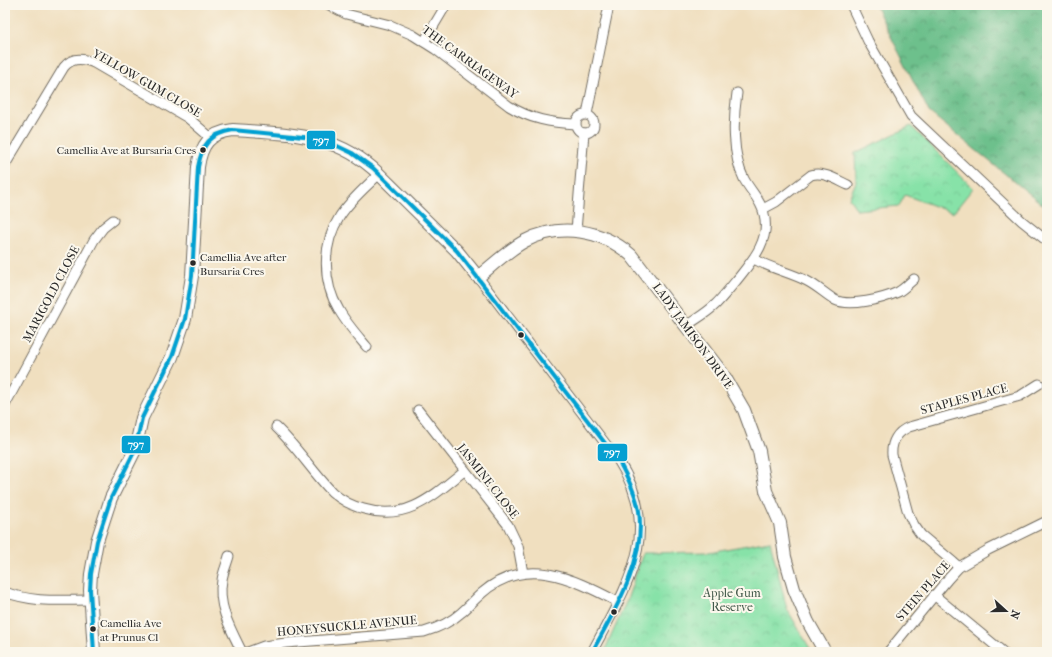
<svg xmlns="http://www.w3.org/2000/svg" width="1052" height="657" font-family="'IM FELL French Canon',serif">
	<defs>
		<pattern id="forest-crowns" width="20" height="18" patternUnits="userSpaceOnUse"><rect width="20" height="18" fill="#6dc08c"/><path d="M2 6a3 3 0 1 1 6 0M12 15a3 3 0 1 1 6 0" fill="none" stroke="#5a9c73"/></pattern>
		<pattern id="park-crowns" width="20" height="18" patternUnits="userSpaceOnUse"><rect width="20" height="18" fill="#87e2a8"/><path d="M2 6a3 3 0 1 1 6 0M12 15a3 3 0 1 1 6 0" fill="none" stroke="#75c291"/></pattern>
	</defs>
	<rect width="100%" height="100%" fill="#fbf7ec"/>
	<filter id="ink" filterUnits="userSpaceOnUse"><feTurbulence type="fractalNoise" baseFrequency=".025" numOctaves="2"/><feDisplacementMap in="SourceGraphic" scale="8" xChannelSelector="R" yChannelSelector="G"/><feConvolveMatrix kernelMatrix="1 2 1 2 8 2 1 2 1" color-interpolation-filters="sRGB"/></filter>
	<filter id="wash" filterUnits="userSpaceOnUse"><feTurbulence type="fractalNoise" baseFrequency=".012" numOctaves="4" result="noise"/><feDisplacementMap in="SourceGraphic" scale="16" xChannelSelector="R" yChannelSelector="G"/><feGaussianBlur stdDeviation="0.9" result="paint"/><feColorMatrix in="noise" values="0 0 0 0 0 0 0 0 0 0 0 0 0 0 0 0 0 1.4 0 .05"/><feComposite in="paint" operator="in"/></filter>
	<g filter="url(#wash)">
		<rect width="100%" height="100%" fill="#f0dfbf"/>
		<!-- forest -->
		<polygon fill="url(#forest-crowns)" stroke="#4c765c" points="875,5 1047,5 1047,208 929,112"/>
		<!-- park -->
		<g fill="url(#park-crowns)" stroke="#59866a">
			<polygon points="911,126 973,188 953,213 905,195 899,206 857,210 849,198 856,182 855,153"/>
			<polygon points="770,541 787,609 812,652 604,652 627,600 643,553 709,552"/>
		</g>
	</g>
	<g filter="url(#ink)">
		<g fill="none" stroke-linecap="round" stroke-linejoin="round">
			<!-- street casing -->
			<g stroke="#706a5f" stroke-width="11">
				<g id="street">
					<path d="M329,5L346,14L390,25L413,35L435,49L509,106C530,119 551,123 575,124"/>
					<polyline points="851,5 868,41 911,116 1022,221 1047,241"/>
					<polyline points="424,42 446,5"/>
					<polyline points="587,114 609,5"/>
					<circle cx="585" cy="124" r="9"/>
					<path d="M5,165L64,67C72,57 83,58 94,63L188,118L211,138"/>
					<path d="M763,209L776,202L811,175C823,171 837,180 848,185"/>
					<polyline points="576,231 584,133"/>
					<path d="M754,259C770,268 788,272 805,280C816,285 825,294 835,300C850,307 883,299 898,292C904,289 909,283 914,279"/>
					<path d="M478,277L618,460C665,532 626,587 592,652"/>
					<path d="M686,326C696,319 707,313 716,304C723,297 729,289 736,281C751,262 771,241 764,214C761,200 751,192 744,179C732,155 733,119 737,93"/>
					<path d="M367,347C357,335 346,323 339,310C322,282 322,244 340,216C350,200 366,187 379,174"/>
					<polyline points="5,405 94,240 103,228 113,220"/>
					<polyline points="418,410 508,525 518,546 523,573"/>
					<path d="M276,427C297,447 312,471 332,492C341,500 352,506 364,509C407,522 434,495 464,471"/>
					<path d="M229,556C227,564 223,572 222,580C217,606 231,630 242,652"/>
					<path d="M959,567L921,535L914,525L908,513L892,455C891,442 897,432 909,427L1020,396L1039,384"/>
					<path d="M5,592C33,603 61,600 90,600"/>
					<polyline points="934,595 1003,652"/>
					<path d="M248,652L264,646L286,643L424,632C438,628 451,622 462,612C469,606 475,599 482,593C527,554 573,579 618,602"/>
					<polyline points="888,652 948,579 959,567 988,550 1047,521"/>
				</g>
			</g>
			<!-- secondary casing -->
			<g stroke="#706a5f" stroke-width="14">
				<path id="secondary" d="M94,652L90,590L91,574L97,541L111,498L135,450L142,418L172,357L185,319L192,276L198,167C201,145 209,133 233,130C288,134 336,132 379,174L457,251L478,277C493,265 508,250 525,241C560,222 602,230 631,255L723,374L744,410L759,451L766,491L780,523L785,557L794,589L808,622L825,652"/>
			</g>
			<!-- street -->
			<use href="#street" stroke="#fff" stroke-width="9"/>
			<!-- secondary -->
			<use href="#secondary" stroke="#fff" stroke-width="12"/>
			<!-- bus-1 casing -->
			<g stroke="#fbf7ec" stroke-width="7">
				<path id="bus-1" d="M94,652L90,590L91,574L97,541L111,498L135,450L142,418L172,357L185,319L192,276L198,167C202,144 210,134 233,130L313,138L329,142L352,153L373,168L457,251L618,460C627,476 636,493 639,511C646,561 615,610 592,652"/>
			</g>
			<!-- bus-1 -->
			<use href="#bus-1" stroke="#06a0d2" stroke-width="4"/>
		</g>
	</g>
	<!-- markers -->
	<g fill="#2b2b2b" stroke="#fbf7ec" stroke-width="1.5">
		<circle cx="203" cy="150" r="3.5"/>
		<circle cx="193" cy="263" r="3.5"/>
		<circle cx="521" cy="335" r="3.5"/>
		<circle cx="614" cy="612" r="3.5"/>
		<circle cx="93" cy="629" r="3.5"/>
	</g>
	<g text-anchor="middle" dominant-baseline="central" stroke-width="4" stroke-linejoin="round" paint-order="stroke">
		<!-- bus labels -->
		<g font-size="11" fill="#2b2b2b" stroke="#fbf7ec" text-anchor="start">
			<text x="196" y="150" text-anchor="end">Camellia Ave at Bursaria Cres</text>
			<text x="200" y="257">Camellia Ave after<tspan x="200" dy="14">Bursaria Cres</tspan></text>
			<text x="100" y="623">Camellia Ave<tspan x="100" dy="14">at Prunus Cl</tspan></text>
		</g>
		<!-- street labels -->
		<g font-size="12" fill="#2b2b2b" stroke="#fbf7ec">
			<text transform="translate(470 62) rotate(36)">THE CARRIAGEWAY</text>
			<text transform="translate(147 83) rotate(30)">YELLOW GUM CLOSE</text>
			<text transform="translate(51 294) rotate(-62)">MARIGOLD CLOSE</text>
			<text transform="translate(693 336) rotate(54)">LADY JAMISON DRIVE</text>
			<text transform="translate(964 399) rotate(-15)">STAPLES PLACE</text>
			<text transform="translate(488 481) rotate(52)">JASMINE CLOSE</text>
			<text transform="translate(923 591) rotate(-49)">STEIN PLACE</text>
			<text transform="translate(347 626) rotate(-5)">HONEYSUCKLE AVENUE</text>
		</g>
		<!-- park labels -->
		<g font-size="12" fill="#42594a" stroke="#fbf7ec">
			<text x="732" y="593">Apple Gum<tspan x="732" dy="14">Reserve</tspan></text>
		</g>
	</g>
	<g stroke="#fbf7ec" stroke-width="1.5">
		<rect x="306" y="130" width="30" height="20" rx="4" fill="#06a0d2"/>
		<rect x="121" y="435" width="30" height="19" rx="4" fill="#06a0d2"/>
		<rect x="597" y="443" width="31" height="19" rx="4" fill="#06a0d2"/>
	</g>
	<g font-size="11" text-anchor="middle" font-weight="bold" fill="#fff">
		<text x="321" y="144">797</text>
		<text x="136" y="448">797</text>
		<text x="612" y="456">797</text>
	</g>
	<!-- margin -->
	<rect width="1052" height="657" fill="none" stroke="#fbf7ec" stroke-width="20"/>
	<!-- north arrow -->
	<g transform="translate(1006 611) rotate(111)" stroke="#fbf7ec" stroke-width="3" paint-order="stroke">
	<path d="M0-3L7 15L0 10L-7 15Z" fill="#2b2b2b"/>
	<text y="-6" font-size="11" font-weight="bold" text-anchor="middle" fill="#2b2b2b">N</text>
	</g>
</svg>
